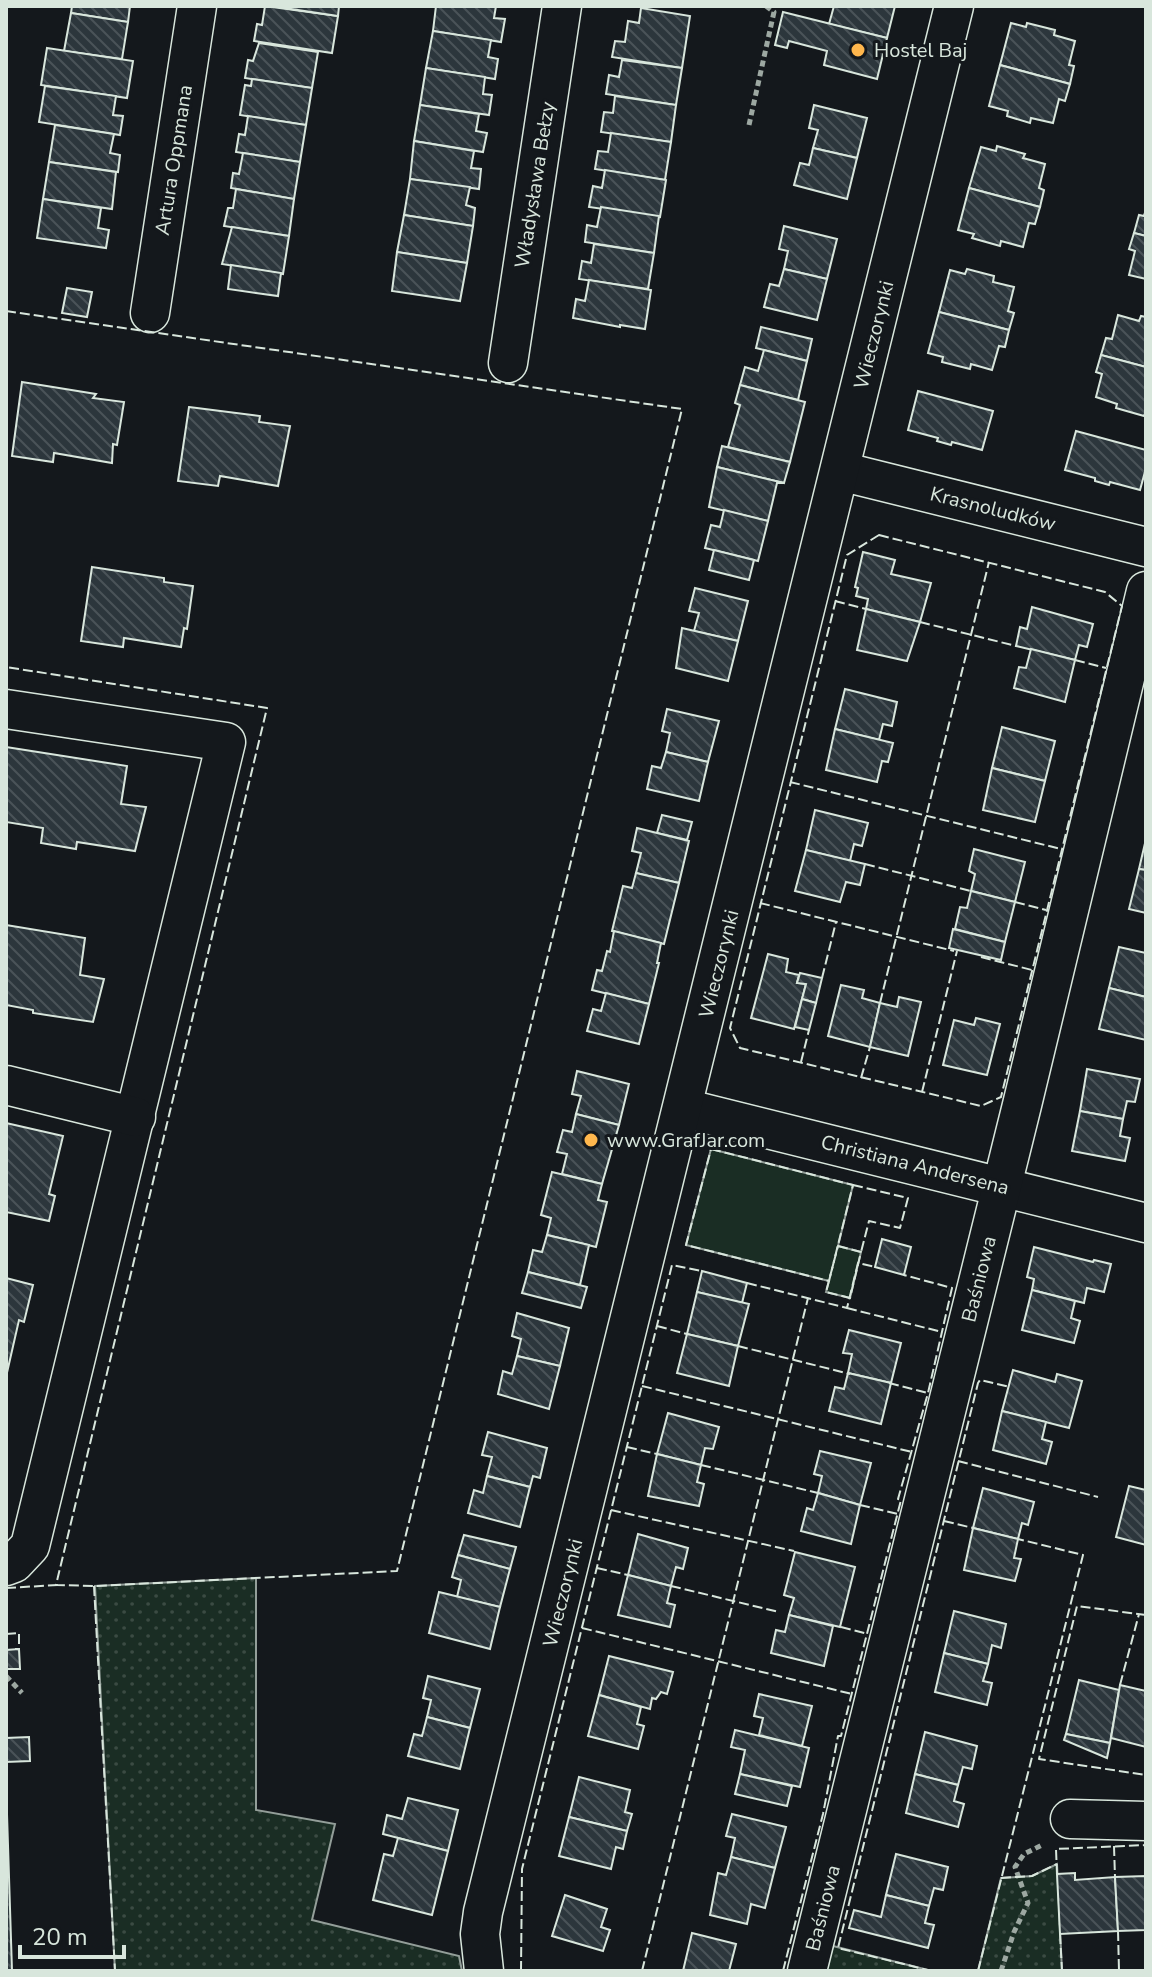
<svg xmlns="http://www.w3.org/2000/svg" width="1152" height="1977" font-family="'Nunito Sans',sans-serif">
	<defs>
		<pattern id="grass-dots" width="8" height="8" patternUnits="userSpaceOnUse" patternTransform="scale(2)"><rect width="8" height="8" fill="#1a2d24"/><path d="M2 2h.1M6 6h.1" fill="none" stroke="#3b4b43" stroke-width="1.8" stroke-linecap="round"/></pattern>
		<pattern id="building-back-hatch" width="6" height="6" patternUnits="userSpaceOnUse" patternTransform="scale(2)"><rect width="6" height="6" fill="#2c363c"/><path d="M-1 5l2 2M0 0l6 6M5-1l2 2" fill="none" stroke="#4a5358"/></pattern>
	</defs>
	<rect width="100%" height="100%" fill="#14181c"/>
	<!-- grass -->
	<g fill="url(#grass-dots)" stroke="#939e99" stroke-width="2">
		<polygon points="256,1578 256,1810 335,1824 312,1920 459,1956 462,1971 115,1971 95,1586"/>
		<polygon points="1057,1864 1062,1971 978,1971 1001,1878 1032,1876"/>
		<polygon points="833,1946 932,1971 826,1971"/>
	</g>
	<!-- pitch -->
	<polygon fill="#1a2d24" stroke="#939e99" stroke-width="2" points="711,1149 853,1185 838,1246 861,1252 850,1298 826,1292 829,1281 686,1245"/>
	<!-- building -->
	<g fill="url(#building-back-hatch)" stroke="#d8e6dc" stroke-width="2">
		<polygon points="72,6 130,6 128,22 71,13"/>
		<polygon points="265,6 338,16 332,53 254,41 257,24 262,25"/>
		<polygon points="271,6 339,6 338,16"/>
		<polygon points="436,6 496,6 494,18 505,19 501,42 433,31"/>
		<polygon points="834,6 895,6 887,38 829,24"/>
		<polygon points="641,8 690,16 682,68 612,57 615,41 625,42 628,21 639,23"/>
		<polygon points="783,12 887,38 877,79 824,65 827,51 789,41 787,48 775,45"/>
		<polygon points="71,13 128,22 122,59 64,51"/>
		<polygon points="1011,23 1026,27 1027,23 1055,30 1054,35 1075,41 1069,65 1074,66 1070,84 1000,65"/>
		<polygon points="433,31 491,40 488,57 498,59 495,79 426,68"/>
		<polygon points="259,43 318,52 312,88 245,78 248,60 253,61"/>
		<polygon points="47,48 133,61 127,98 41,85"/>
		<polygon points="622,60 682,68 676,105 606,94 609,75 619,77"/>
		<polygon points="1000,65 1070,84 1065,101 1059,99 1053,123 1031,118 1030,123 1007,116 1008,111 989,106"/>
		<polygon points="426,68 485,77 483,94 492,95 489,115 420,105"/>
		<polygon points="252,79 312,88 306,125 240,115 245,85 251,86"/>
		<polygon points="45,86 116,96 113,115 123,116 120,135 39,122"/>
		<polygon points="615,96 676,105 671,142 601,132 604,112 613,113"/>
		<polygon points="420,105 479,114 476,131 487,133 483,152 414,141"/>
		<polygon points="814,105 867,118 857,158 813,148 818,130 809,128"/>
		<polygon points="248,116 306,125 300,162 236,152 239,134 245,135"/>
		<polygon points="55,125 114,134 110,153 120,155 118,172 49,162"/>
		<polygon points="611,133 671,142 665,180 595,169 598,151 608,152"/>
		<polygon points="414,141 474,151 471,168 481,169 479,189 410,179"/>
		<polygon points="997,146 1025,154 1023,158 1045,164 1039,188 1044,190 1040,207 969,188 981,147 996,151"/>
		<polygon points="813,148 857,158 847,199 794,185 800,163 809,165"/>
		<polygon points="243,153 300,162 294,199 231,188 233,173 239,174"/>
		<polygon points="49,162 116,172 112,209 43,199"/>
		<polygon points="605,170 666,180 660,217 589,207 593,186 602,188"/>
		<polygon points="410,179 470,187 466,205 475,208 473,226 404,215"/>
		<polygon points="969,188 1040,207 1035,224 1029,223 1023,247 1001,241 1000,246 972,238 974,234 958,230"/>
		<polygon points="236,189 294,199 289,236 224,226 228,208 233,208"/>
		<polygon points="43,199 101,208 98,228 109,230 106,248 37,238"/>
		<polygon points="601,207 659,216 654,253 585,242 587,225 597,227"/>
		<polygon points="1146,209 1146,236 1134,233 1139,215 1144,216"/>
		<polygon points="404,215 473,226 467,263 397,252"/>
		<polygon points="784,226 837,239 827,279 784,269 788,251 779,249"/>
		<polygon points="232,227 289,236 283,274 222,264"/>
		<polygon points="1134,233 1146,236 1146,279 1129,275 1135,251 1129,249"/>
		<polygon points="594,244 654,253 648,289 579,279 582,261 591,263"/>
		<polygon points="397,252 467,263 460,301 392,291"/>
		<polygon points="231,265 281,273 278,296 228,289"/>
		<polygon points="784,269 827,279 817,320 764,307 770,284 779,286"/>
		<polygon points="967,269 994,276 993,282 1014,287 1008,311 1014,313 1009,330 939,312 950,270 965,274"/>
		<polygon points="589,280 651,290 645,329 620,325 620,327 573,318 576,299 585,301"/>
		<polygon points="67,288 92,292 87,317 62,313"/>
		<polygon points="939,312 1009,330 1005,347 999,346 992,370 971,364 970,369 942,362 943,357 928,353"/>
		<polygon points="1118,315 1139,321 1141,316 1146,317 1146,367 1101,355 1106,338 1112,339"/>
		<polygon points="761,327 812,339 807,361 756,348"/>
		<polygon points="764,350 807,361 798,400 740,385 745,367 758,371"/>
		<polygon points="1101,355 1146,367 1146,411 1144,416 1116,408 1117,404 1096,397 1102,374 1096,372"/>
		<polygon points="22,382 96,394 93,398 124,402 117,445 113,444 112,463 54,453 53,462 12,456"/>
		<polygon points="740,385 805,402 790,462 728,447 740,405 735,403"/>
		<polygon points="918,391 993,411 982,450 952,442 951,445 937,441 938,438 908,430"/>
		<polygon points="189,407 260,416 259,422 290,426 278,486 220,476 218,486 178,481"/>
		<polygon points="1076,431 1146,450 1146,468 1140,490 1110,482 1109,485 1095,481 1095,478 1065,470"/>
		<polygon points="722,446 790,462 784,483 717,467"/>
		<polygon points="717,467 784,483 777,483 768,521 709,507"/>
		<polygon points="724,510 768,521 758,561 705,548 711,525 720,527"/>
		<polygon points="714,550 754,560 749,580 709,570"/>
		<polygon points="863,552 895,560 891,574 931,583 920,622 866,609 868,599 856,596 858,588 855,587"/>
		<polygon points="92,567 164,578 164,582 193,586 187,629 184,628 181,647 124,638 123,647 81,641"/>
		<polygon points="695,588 748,601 738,641 694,631 699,613 689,611"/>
		<polygon points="1032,607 1093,624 1087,647 1079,645 1075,660 1016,646 1020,627 1027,629"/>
		<polygon points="866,609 920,622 907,661 857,650"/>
		<polygon points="682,628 738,641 728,681 676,668"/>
		<polygon points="1031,649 1075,660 1065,702 1014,688 1019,667 1026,668"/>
		<polygon points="845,689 897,702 892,726 883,724 879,740 835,729"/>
		<polygon points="667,709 719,721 708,762 666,752 670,733 662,731"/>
		<polygon points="1002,727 1055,741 1045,781 992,768"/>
		<polygon points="835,729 893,743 888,762 882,761 877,782 826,770"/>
		<polygon points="6,747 127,766 121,804 146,807 135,851 77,842 76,849 41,843 43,828 6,822"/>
		<polygon points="666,752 708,762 699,801 647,789 652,766 661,768"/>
		<polygon points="992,768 1045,781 1035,822 983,810"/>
		<polygon points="815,810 868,823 862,846 854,844 850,861 806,850"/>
		<polygon points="662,815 692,822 687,840 657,833"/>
		<polygon points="637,828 689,841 679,883 636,873 641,853 632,851"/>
		<polygon points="1146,839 1146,870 1139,869"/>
		<polygon points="974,849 1025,862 1015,902 971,891 975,874 969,871"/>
		<polygon points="806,850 865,864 860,885 846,882 840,902 795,891"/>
		<polygon points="1139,869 1146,870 1146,913 1129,909"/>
		<polygon points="636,873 679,883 664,944 612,931 623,886 632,888"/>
		<polygon points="971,891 1015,902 1005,942 955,929 960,907 967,908"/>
		<polygon points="6,925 85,938 80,975 104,979 93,1022 33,1013 33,1010 6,1005"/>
		<polygon points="953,929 1005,942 1001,960 949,948"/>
		<polygon points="614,931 661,943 657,963 659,963 649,1004 592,990 597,970 602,971 607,951 610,952"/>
		<polygon points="1119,947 1146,953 1146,997 1109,988"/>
		<polygon points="768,954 788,959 786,972 799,975 797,983 806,984 794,1029 751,1018"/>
		<polygon points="800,973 822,978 816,1003 802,999 806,984 797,983"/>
		<polygon points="841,985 864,990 862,998 880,1003 870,1047 828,1036"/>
		<polygon points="1109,988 1146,997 1146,1040 1099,1029"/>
		<polygon points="606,993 649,1004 639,1044 587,1031 593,1009 601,1011"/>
		<polygon points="899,997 921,1002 908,1056 870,1047 880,1003 897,1007"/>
		<polygon points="802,999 816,1003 809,1030 795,1027"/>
		<polygon points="976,1018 1000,1024 987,1075 943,1065 954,1020 974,1025"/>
		<polygon points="1087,1069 1140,1079 1135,1102 1127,1101 1123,1119 1080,1111"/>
		<polygon points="577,1071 629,1084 619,1125 576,1114 581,1096 572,1094"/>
		<polygon points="1080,1111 1123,1119 1120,1136 1130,1138 1125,1161 1072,1151"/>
		<polygon points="576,1114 619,1125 602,1184 562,1174 567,1154 557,1152 563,1130 572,1132"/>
		<polygon points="6,1123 63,1136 49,1194 55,1196 49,1221 6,1212"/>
		<polygon points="552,1172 602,1184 598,1200 607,1202 596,1247 547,1235 551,1218 541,1215"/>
		<polygon points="547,1235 589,1245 580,1285 528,1272 533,1250 542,1252"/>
		<polygon points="882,1239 911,1247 904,1275 875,1267"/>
		<polygon points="1034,1247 1093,1262 1094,1260 1111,1264 1104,1292 1087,1288 1084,1303 1032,1290 1034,1279 1027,1277"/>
		<polygon points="702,1271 747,1283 742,1303 697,1292"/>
		<polygon points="528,1272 587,1287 581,1308 522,1293"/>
		<polygon points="6,1278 33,1285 24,1322 19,1320 6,1377"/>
		<polygon points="1032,1290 1075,1301 1071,1318 1080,1321 1074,1343 1022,1330"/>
		<polygon points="697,1292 749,1304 738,1346 687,1334"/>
		<polygon points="517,1313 569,1328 560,1366 517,1356 521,1339 512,1336"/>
		<polygon points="849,1330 901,1343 891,1383 848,1373 852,1354 843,1353"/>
		<polygon points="687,1334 738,1346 729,1386 677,1373"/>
		<polygon points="517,1356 560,1366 549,1409 498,1394 503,1371 512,1374"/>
		<polygon points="1013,1370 1055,1382 1057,1374 1082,1381 1069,1428 1002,1411"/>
		<polygon points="848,1373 891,1383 881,1424 829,1411 835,1387 844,1389"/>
		<polygon points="1002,1411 1046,1422 1042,1439 1052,1442 1046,1464 993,1450"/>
		<polygon points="668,1413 719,1427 713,1449 705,1448 701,1465 657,1454"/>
		<polygon points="488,1432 547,1448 540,1478 533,1476 530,1487 487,1476 492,1457 482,1455"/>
		<polygon points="820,1451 871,1463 860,1505 818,1493 822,1476 814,1474"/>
		<polygon points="657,1454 701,1465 697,1482 704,1484 699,1506 648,1496"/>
		<polygon points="487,1476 530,1487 520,1527 468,1513 474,1490 483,1493"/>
		<polygon points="1129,1486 1146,1490 1146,1545 1116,1537"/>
		<polygon points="983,1488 1034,1502 1028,1525 1022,1523 1018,1539 973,1528"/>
		<polygon points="818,1493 860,1505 851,1544 801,1531 807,1508 813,1510"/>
		<polygon points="973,1528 1018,1539 1014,1558 1021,1559 1015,1581 964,1570"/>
		<polygon points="638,1534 688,1548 683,1569 676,1567 671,1586 628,1575"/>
		<polygon points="464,1535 516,1547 510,1569 458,1555"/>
		<polygon points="795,1552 855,1567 840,1627 789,1615 794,1598 784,1595"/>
		<polygon points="458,1555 510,1569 500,1607 457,1597 461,1580 452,1577"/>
		<polygon points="628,1575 671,1586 667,1603 675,1605 670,1627 618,1615"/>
		<polygon points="439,1592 500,1607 490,1649 429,1633"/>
		<polygon points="954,1611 1006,1624 1001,1648 992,1645 988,1664 944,1653"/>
		<polygon points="789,1615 833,1626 824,1666 771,1653 776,1630 785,1632"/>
		<polygon points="19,1649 20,1669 6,1669 6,1650"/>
		<polygon points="944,1653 988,1664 983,1681 992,1683 987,1705 935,1692"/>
		<polygon points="609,1656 673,1672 667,1694 661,1692 656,1699 652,1698 650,1709 599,1695"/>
		<polygon points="428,1676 480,1689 470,1728 427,1717 431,1700 423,1698"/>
		<polygon points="1079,1680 1119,1690 1110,1743 1066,1734"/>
		<polygon points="1120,1685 1146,1691 1146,1747 1111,1738"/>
		<polygon points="759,1694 812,1706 802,1746 759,1735 763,1718 754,1716"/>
		<polygon points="599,1695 641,1707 637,1724 644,1726 638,1749 588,1736"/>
		<polygon points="427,1717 470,1728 460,1769 408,1756 414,1734 422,1736"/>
		<polygon points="735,1730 809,1748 800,1787 740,1774 745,1750 731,1747"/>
		<polygon points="925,1732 977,1746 972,1769 963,1767 958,1785 915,1774"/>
		<polygon points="1066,1734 1110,1743 1107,1758 1064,1740"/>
		<polygon points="29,1737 30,1761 6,1762 6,1738"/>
		<polygon points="740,1774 792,1786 787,1806 735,1794"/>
		<polygon points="915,1774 958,1785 954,1801 964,1804 958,1827 906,1813"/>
		<polygon points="579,1777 630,1790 625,1812 632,1814 627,1831 569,1817"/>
		<polygon points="6,1783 12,1971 6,1971"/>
		<polygon points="408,1798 458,1810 448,1851 383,1834 387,1815 402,1819"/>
		<polygon points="732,1814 786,1827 775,1868 731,1857 735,1838 726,1836"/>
		<polygon points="569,1817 627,1831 623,1849 616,1847 611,1869 559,1856"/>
		<polygon points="398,1838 448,1851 432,1915 373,1900 384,1854 393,1856"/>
		<polygon points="896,1854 948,1867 943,1890 934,1888 929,1906 886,1895"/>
		<polygon points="731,1857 775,1868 765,1908 751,1904 747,1924 710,1915 718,1873 726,1875"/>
		<polygon points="1075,1873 1075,1880 1115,1877 1118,1931 1060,1934 1057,1874"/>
		<polygon points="1146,1876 1146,1930 1118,1931 1115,1877"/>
		<polygon points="565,1895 607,1909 601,1927 610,1930 603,1951 552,1936"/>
		<polygon points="886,1895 929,1906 925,1923 934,1925 928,1948 849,1928 854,1910 881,1917"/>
		<polygon points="692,1933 736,1944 729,1971 683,1971"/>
	</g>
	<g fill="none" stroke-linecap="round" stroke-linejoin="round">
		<!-- minor casing -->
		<g stroke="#d8e6dc" stroke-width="41">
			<g id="minor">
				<polyline points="150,313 197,6"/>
				<polyline points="508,363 562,6"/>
				<polyline points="840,471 1146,547"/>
				<polyline points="6,709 226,742 30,1546 14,1563 6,1566"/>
				<polyline points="6,1085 136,1117"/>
				<polyline points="683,1108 1146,1223"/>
				<polyline points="1070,1819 1146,1821"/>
				<polyline points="484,1971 480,1934 483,1912 954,6"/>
				<polyline points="807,1971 1022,1105 1146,591"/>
			</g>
		</g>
		<!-- path -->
		<g stroke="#9da8a2" stroke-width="5" stroke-dasharray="6 4" stroke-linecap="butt">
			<polyline points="749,125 774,12 766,6"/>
			<polyline points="6,1676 22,1693"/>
			<polyline points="1001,1971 1014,1932 1028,1903 1015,1867 1024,1854 1044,1844"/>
		</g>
		<!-- minor -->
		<use href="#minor" stroke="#14181c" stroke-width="38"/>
		<!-- fence -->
		<g stroke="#d8e6dc" stroke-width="2" stroke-dasharray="10 4" stroke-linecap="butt">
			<polyline points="6,311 682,409 397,1571 95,1586 56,1585 267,708 6,667"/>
			<polygon points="879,535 1105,592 1122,606 1001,1097 981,1106 740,1048 730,1028 847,555"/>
			<polyline points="835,601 866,609"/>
			<polyline points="920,622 1016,646"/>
			<polyline points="1075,660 1106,668"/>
			<polyline points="790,782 1061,849"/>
			<polyline points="865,864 971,891"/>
			<polyline points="1015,902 1046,910"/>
			<polyline points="760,903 954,951"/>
			<polyline points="981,957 1032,970"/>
			<polyline points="822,978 836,922"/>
			<polyline points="880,1003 989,562"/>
			<polyline points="801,1062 809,1030"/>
			<polyline points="861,1078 870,1047"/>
			<polyline points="922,1092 957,951"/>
			<polygon points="711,1149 853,1185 829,1281 686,1245"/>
			<polyline points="853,1185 908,1198 900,1228 869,1221 861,1252"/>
			<polygon points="838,1246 861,1252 850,1298 826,1292"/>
			<polyline points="747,1283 847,1308 858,1263 875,1267"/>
			<polyline points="847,1308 942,1332"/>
			<polyline points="657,1326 687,1334"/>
			<polyline points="738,1346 850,1374"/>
			<polyline points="889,1383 928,1393"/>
			<polyline points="642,1386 912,1452"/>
			<polyline points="627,1447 657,1454"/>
			<polyline points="958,1461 1098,1497"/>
			<polyline points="701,1465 818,1493"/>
			<polyline points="860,1505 898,1514"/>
			<polyline points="611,1510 794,1551"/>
			<polyline points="944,1521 973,1528"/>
			<polyline points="597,1568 628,1575"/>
			<polyline points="94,1586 115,1971"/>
			<polyline points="671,1586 779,1612"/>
			<polyline points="6,1588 58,1585"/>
			<polyline points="1146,1615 1077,1606 1039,1759 1146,1775"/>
			<polyline points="841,1627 868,1634"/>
			<polyline points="582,1628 852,1694"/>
			<polyline points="6,1634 19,1633 19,1649 15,1649"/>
			<polyline points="1120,1685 1139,1614"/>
			<polyline points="1114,1846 1115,1877"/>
			<polyline points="1057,1874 1056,1849 1146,1845"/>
			<polyline points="1001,1878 1032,1876 1057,1864"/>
			<polyline points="1118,1931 1119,1971"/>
			<polyline points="1060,1934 1062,1971"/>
			<polyline points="521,1971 522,1869 672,1265 702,1271"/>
			<polyline points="642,1971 808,1298"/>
			<polyline points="783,1971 823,1814 838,1736 841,1736 901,1500 898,1499 928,1393 952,1288 904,1275"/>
			<polyline points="932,1971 838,1948 978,1383 980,1380 1010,1387"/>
			<polyline points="978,1971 1083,1555 1018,1539"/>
		</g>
	</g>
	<!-- markers -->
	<g fill="#ffb74d" stroke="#14181c" stroke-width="3">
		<circle cx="858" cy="50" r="8"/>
		<circle cx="591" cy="1140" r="8"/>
	</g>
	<g text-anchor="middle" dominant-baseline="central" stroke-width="6" stroke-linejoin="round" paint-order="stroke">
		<!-- poi labels -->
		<g font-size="20" fill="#d8e6dc" stroke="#14181c" text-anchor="start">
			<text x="874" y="50">Hostel Baj</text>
			<text x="607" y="1140">www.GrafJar.com</text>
		</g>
		<!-- street labels -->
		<g font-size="20" fill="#d8e6dc" stroke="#14181c">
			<text transform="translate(174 160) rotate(-81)">Artura Oppmana</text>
			<text transform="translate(535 185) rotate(-81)">Władysława Bełzy</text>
			<text transform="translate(874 335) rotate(-76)">Wieczorynki</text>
			<text transform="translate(993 509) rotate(14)">Krasnoludków</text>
			<text transform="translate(719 964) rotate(-76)">Wieczorynki</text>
			<text transform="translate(915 1165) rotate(14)">Christiana Andersena</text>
			<text transform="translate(979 1279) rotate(-76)">Baśniowa</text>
			<text transform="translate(563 1593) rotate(-76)">Wieczorynki</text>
			<text transform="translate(823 1908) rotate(-76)">Baśniowa</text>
		</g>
	</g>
	<!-- border -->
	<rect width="1152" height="1977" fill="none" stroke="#d8e6dc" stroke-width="16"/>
	<!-- scale -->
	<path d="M20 1945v12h104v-12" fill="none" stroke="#d8e6dc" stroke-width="4"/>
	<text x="32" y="1945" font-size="24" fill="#d8e6dc" stroke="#14181c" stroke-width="6" paint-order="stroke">20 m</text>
</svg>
